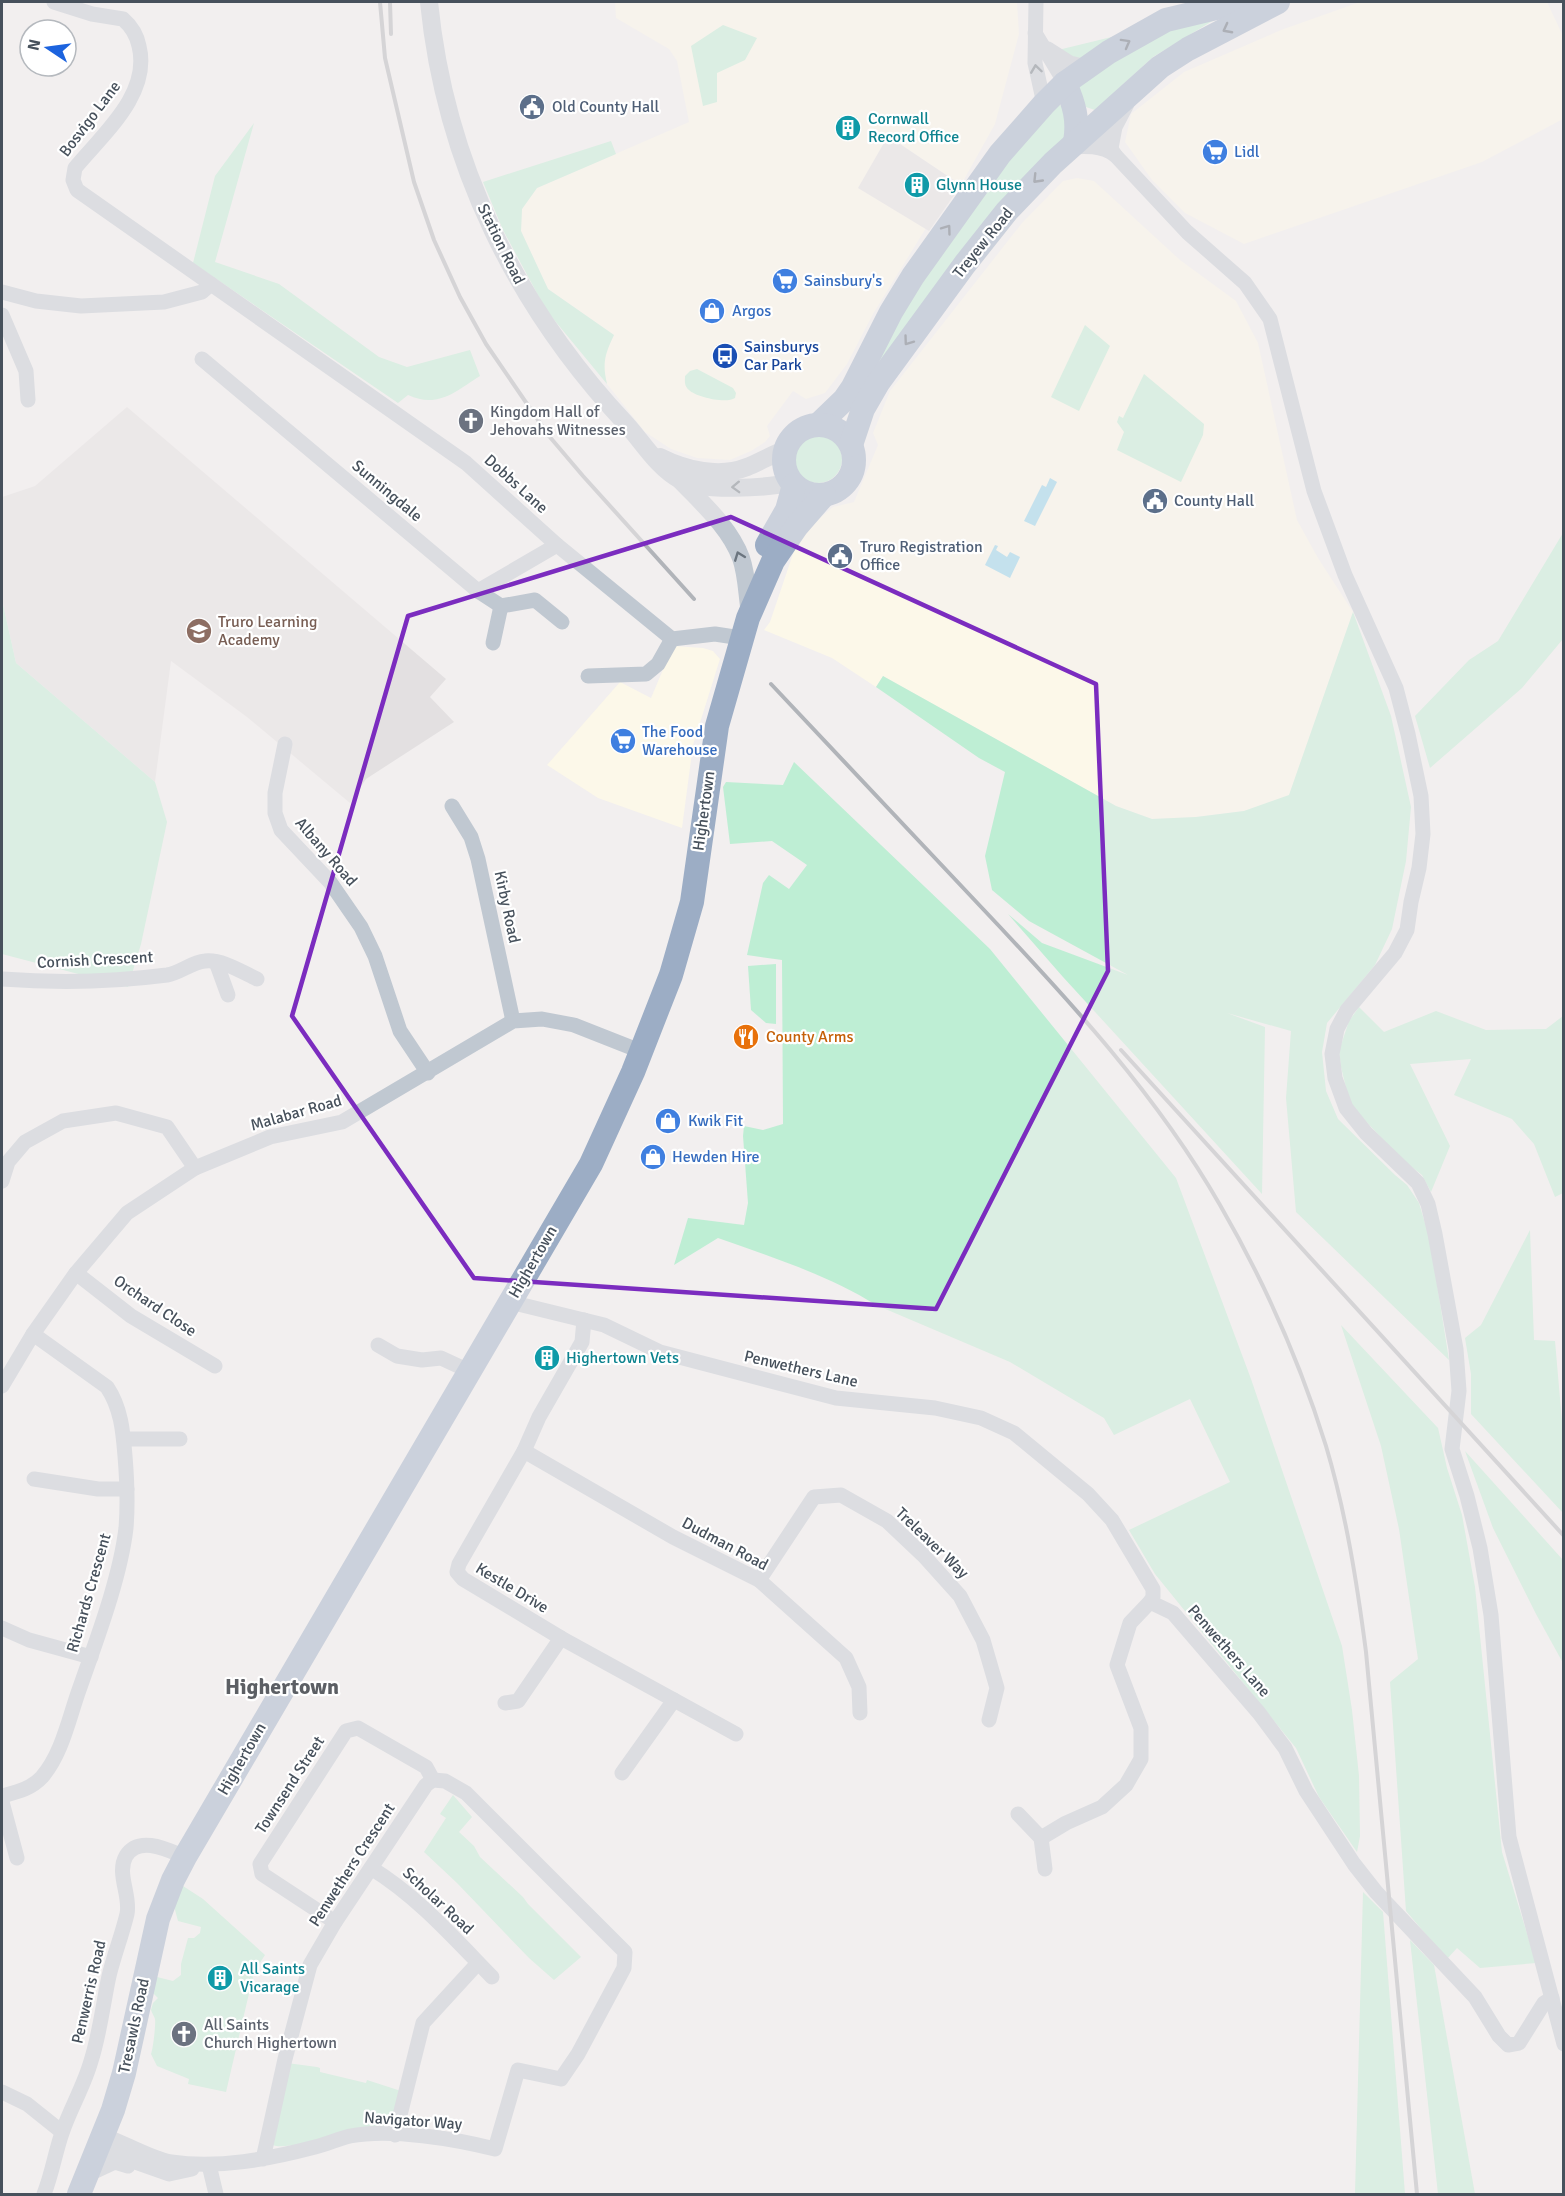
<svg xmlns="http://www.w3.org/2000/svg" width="1565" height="2196" font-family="Signika,sans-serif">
	<rect width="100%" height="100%" fill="#f2efef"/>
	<!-- commercial -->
	<g fill="#fcf8e9">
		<polygon points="615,2 1017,2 1019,34 995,124 961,185 888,136 859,188 926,228 873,314 847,364 825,393 806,399 793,391 767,426 770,436 765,442 751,451 730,460 697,458 671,449 645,432 607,384 603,368 606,352 614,335 548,289 521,231 522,209 537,188 689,122 677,61 669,49 616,18"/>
		<polygon points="1360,2 1547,2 1563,36 1563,119 1482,162 1244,244 1185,213 1152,180 1125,142 1131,114 1184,72 1281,30"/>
		<polygon points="1077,178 1094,181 1180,260 1236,301 1258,343 1297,520 1318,558 1353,612 1289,796 1244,811 1196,817 1152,819 1116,806 883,676 876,687 832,658 764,630 770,622 797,542 806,530 833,507 854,502 878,445 873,433 890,391 1022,223 1063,181"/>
		<polygon points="673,646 703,648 713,651 720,659 693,745 682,828 598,798 547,765 620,682 651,698"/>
	</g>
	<!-- education -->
	<g fill="#e3e0e1">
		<polygon points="888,136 961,185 929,231 858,188"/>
		<polygon points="127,407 446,679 430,697 454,722 366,779 350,803 247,717 171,661 155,782 16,663 2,600 2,497 35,486"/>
	</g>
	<!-- green -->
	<g fill="#beeed4">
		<polygon points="1214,20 1153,57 1095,110 1086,107 1074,81 1175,24"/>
		<polygon points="723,25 757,38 745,60 717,73 717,102 703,106 691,46"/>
		<polygon points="1128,33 1083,60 1054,51"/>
		<polygon points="1059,105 1066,107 1071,131 878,368 887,334 992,175"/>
		<path d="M254,123L215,262L279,284L379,357L407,367L470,350L480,376C456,391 438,409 408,395L398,403L193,263L215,176Z"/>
		<path d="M611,141L616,154L537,188L522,209L521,231L548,289L614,335C605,354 602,363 607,384L546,310L503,230L483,182Z"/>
		<polygon points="1085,325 1110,346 1079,411 1051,397"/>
		<path d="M697,369L733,388L736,393L735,398C726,404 696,397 689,390C684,386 685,381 685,376L690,371Z"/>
		<polygon points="1144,374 1204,424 1203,435 1181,482 1117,450 1124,432 1117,422 1119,416 1123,418"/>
		<circle cx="818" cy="459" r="24"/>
		<polygon points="1563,533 1563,639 1522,688 1430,768 1415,716 1469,660 1498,641"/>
		<polygon points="2,600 16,663 155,782 167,822 141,944 128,987 2,954"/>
		<polygon points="1353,612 1391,716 1411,807 1406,861 1392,929 1375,965 1327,1023 1322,1052 1326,1091 1338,1119 1395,1175 1407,1185 1419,1203 1430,1240 1449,1360 1296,1212 1286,1098 1291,1031 1227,1013 1265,1027 1262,1194 1063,977 1008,914 1042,943 1128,975 1029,921 992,890 985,856 1005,772 979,758 876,687 883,676 1116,806 1152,819 1196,817 1244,811 1289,795"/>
		<path d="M794,762L990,949L1176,1178L1251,1379L1342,1646L1352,1710L1359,1776L1360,1836L1357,1852L1319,1797L1296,1748L1155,1574L1129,1530L1230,1482L1190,1399L1114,1435L1104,1418L1010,1362L876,1305C828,1275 771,1257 718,1238L674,1265L688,1218L744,1225L748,1203L743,1136L744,1126L763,1130L783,1124L782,960L747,955L763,883L769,875L789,889L807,865L772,841L730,844L723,787L726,782L783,785Z"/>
		<polygon points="776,964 776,1024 766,1023 751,1010 748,966"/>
		<polygon points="1359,1007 1384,1032 1436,1011 1486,1030 1546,1029 1563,1016 1563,1193 1555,1197 1534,1144 1512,1119 1454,1095 1471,1059 1410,1064 1450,1146 1431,1192 1422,1175 1399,1157 1350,1104 1341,1067 1339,1051 1349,1021"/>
		<polygon points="1530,1230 1534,1340 1555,1341 1563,1433 1563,1513 1471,1414 1471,1374 1465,1338 1481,1325"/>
		<polygon points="1341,1325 1438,1428 1447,1468 1462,1515 1475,1587 1502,1852 1536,1963 1480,1968 1457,1948 1447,1959 1406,1911 1390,1682 1418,1659 1399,1529 1381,1446"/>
		<polygon points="1465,1451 1563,1560 1563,1663 1536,1614 1493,1528"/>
		<polygon points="453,1795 472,1817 459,1832 474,1846 480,1857 523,1897 528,1904 581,1957 554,1980 529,1958 457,1883 424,1852 446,1818 440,1814"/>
		<path d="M183,1886L203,1899L265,1955L254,1972L226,2092L188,2084L189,2079L157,2066L151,2054C153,2050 156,2023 155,2019C154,2016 152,2013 151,2010L153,2003L158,1998L152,1992L157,1977L173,1981L181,1975V1964L188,1938H194L200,1933L201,1927L178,1921L174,1906Z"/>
		<polygon points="1363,1892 1383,1912 1405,2194 1355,2194"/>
		<polygon points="1410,1940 1434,1965 1475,2194 1438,2194"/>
		<path d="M287,2063L317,2067L320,2068V2072L366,2083L367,2080L401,2091C399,2100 396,2119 387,2126C381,2131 363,2129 355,2130C333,2133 291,2151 272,2145Z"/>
	</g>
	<!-- water -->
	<g fill="#8cd0ea">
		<polygon points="1050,478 1057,482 1035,526 1024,521 1042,485 1046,487"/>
		<polygon points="995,545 998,546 996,550 1007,557 1010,552 1020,557 1010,578 985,565"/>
	</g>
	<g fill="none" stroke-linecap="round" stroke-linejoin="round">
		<!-- minor -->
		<g stroke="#c0c8d1" stroke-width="15">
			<path d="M54,2L92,14L123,19C131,26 137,36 139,46C151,94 103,134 75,168L73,180L77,190L466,463L557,545L672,639L715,634L741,638"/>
			<polyline points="1036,2 1035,63 1044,104"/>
			<polyline points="1035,33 1065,83"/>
			<polyline points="1048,49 1070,63 1087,67"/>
			<polyline points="1096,126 1115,155 1187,232 1245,283 1270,319 1314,491 1345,575 1396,688 1408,734 1421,796 1423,834 1419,868 1411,902 1407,930 1395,953 1347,1010 1337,1029 1332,1054 1335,1078 1346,1108 1366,1133 1418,1183 1428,1204 1435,1234 1456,1349 1459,1391 1452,1449 1467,1496 1480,1548 1491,1615 1509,1837 1564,2044"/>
			<path d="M1069,147C1085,146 1102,145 1115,155"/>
			<polyline points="1111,148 1115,127 1127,104"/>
			<polyline points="2,292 36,301 81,306 164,302 202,292 211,284"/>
			<polyline points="2,315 26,371 28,400"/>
			<polyline points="202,359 478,591 557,545"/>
			<polyline points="478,591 501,606 535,600 562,622"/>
			<polyline points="493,643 501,606"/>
			<polyline points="588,676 646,674 658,664 672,639"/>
			<polyline points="285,744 275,793 275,813 281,830 330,882 361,927 375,956 400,1031 428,1073"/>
			<polyline points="452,806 471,837 478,859 513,1021"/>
			<polyline points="216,962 228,995"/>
			<path d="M2,979C56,983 113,982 167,975C180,973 192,962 205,961C222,959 242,972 257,979"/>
			<polyline points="2,1181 8,1162 25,1142 63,1121 116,1113 167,1127 195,1168"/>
			<polyline points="76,1273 131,1316 215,1366"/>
			<polyline points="510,1302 604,1325 660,1352 836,1398 935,1408 981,1418 1014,1433 1088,1494 1112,1520 1153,1589 1153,1597 1150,1602 1173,1613 1259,1713 1285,1748 1306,1791 1354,1864 1376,1892 1475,1997 1499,2036 1508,2045 1519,2043 1544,2003 1552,1998"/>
			<polyline points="584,1320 582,1342 539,1417 524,1451 459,1564 457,1572 463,1579 561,1638 736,1734"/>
			<polyline points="378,1345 397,1356 422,1360 441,1358 469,1371"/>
			<polyline points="2,1386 33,1334 76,1273 127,1213 195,1168 270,1137 342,1122 513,1021 542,1019 574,1025 640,1051"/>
			<polyline points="124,1439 180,1439"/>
			<polyline points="524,1451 673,1537 759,1580 846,1658 859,1687 860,1713"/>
			<polyline points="34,1479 98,1489 127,1489"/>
			<polyline points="759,1580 814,1497 841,1495 887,1521 924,1556 960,1596 983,1640 997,1688 989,1720"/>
			<polyline points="2,1628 29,1640 91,1657"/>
			<polyline points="505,1703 518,1701 561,1638"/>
			<polyline points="622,1773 674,1700"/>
			<path d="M2,1796C17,1792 31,1789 42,1777C62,1754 69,1718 79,1690C96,1641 120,1579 126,1528C128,1504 127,1480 125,1456C123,1431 121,1408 107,1387L33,1334"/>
			<polyline points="2,1802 17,1858"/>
			<polyline points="1018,1814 1041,1838 1045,1869"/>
			<polyline points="1041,1838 1066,1823 1102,1807 1126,1785 1141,1759 1141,1728 1117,1665 1130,1623 1150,1602"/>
			<path d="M371,1868C417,1896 454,1938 492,1977"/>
			<polyline points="335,1922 262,1874 260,1864 346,1731 358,1728 426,1767 433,1780"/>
			<polyline points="2,2092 27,2104 62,2132"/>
			<path d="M103,2135C123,2142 152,2159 171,2162C219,2169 269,2159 315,2147C327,2144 338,2139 350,2136C391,2128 455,2139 495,2149L518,2070L561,2079L578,2054L624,1968L625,1952L466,1793L445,1781L433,1780L426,1785L335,1922L310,1965L285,2059L263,2159"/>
			<polyline points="395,2135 423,2023 478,1963"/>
			<polyline points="98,2149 169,2174 192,2169"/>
			<polyline points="209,2165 216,2194"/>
			<polyline points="87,2175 115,2162 128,2166"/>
			<path d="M44,2194C52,2174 55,2153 62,2133C70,2109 84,2086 91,2061C100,2033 103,2004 109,1976C114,1955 122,1935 127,1914C131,1896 116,1873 126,1856C139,1835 168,1850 185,1857"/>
		</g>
		<!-- tertiary -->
		<g stroke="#c0c8d1" stroke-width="18">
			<path d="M429,2C445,163 516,307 627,425C644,444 657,467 680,480C700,492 769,488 792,482"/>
			<path d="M660,457C686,470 719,478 747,467C760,462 772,454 786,450"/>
			<path d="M681,481C703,504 730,528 741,558C747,575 747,595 750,613"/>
		</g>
		<!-- trunk -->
		<g stroke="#9cadc5" stroke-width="24">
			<path d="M1065,83C1074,104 1079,120 1075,142"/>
			<polyline points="818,425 844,400 853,387 891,312 913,276 1000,154 1044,104 1065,83 1109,52 1166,20 1241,2"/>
			<circle cx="819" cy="460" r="35"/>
			<polyline points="851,445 863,409 878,383 965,264 1007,211 1053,163 1160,67 1188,49 1278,2"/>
			<polyline points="767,545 787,510 794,485"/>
			<polyline points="79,2194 113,2110 124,2073 158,1919 173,1880 185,1857 591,1164 633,1072 671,975 692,902 717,726 748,618 773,561 797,526 824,495"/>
		</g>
		<!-- rail -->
		<g stroke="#b1b4b9" stroke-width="4">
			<polyline points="380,2 385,58 414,182 434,240 460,297 486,344 549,436 583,476 694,599"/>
			<polyline points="390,2 391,34"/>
			<path d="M771,684C841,759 912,834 983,909C1070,1001 1157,1095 1220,1205C1264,1281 1300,1362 1326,1446C1346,1513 1357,1583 1366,1652L1417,2194"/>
			<polyline points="1121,1050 1564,1536"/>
		</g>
	</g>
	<!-- one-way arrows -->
	<defs><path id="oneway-chevron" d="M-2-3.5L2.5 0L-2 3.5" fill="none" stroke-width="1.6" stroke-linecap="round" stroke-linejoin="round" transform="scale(1.5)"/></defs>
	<g stroke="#586371">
		<use href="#oneway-chevron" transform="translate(1227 29) rotate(152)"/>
		<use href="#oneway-chevron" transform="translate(1126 43) rotate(-29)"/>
		<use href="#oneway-chevron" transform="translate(1037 179) rotate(134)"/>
		<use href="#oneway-chevron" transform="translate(947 229) rotate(-54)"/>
		<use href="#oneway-chevron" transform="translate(908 341) rotate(126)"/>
	</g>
	<g stroke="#6b757f">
		<use href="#oneway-chevron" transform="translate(1036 69) rotate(-98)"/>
		<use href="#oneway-chevron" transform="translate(736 487) rotate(178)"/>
		<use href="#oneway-chevron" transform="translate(739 556) rotate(-111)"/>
	</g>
	<!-- marked area -->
	<path d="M0 0H1565V2196H0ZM731,517L1096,684L1108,971L936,1309L474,1278L292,1016L408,616Z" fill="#f2efef" fill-opacity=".55" fill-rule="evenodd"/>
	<path fill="none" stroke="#7b2cbf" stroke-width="4.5" stroke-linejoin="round" d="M731,517L1096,684L1108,971L936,1309L474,1278L292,1016L408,616Z"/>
	<!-- icons -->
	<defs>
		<g id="civic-disc" transform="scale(1.35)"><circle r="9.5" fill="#5c6f8a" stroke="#fff"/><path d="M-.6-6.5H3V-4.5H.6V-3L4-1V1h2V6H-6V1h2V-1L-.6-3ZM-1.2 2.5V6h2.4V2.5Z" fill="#fff"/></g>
		<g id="building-disc" transform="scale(1.35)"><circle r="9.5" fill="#0f9aa8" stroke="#fff"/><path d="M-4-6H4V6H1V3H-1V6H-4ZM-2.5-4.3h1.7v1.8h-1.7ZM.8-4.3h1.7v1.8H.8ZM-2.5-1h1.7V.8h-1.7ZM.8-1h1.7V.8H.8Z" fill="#fff"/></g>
		<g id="supermarket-disc" transform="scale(1.35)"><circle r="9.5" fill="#3f7fe0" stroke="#fff"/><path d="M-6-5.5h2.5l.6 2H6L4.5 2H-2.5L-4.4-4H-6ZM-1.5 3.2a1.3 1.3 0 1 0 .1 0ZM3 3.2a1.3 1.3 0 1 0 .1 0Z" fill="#fff"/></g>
		<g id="shop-disc" transform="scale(1.35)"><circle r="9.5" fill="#3f7fe0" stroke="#fff"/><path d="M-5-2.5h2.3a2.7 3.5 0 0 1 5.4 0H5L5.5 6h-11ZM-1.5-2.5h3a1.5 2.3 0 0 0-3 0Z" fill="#fff"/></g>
		<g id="bus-disc" transform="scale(1.35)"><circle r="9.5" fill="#1a4fb4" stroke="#fff"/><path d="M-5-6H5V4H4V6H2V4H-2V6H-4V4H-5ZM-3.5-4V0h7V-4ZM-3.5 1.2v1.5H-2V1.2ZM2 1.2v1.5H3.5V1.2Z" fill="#fff"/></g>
		<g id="church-disc" transform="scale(1.35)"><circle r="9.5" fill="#6b7280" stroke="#fff"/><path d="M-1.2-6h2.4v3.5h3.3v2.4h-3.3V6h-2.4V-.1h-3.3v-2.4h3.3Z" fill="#fff"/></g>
		<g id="school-disc" transform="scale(1.35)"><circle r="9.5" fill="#8d6e63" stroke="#fff"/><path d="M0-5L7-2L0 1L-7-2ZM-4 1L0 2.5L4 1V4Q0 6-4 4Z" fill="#fff"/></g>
		<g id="restaurant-disc" transform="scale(1.35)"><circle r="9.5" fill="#e8710a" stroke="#fff"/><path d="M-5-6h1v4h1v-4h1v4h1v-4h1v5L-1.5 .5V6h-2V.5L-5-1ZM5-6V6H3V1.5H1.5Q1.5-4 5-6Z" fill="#fff"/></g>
	</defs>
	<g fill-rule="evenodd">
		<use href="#civic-disc" x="532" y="107"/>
		<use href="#building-disc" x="848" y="128"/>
		<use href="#supermarket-disc" x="1215" y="152"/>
		<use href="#building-disc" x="917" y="185"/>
		<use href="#supermarket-disc" x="785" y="281"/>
		<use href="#shop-disc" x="712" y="311"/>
		<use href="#bus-disc" x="725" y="356"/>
		<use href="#church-disc" x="471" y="421"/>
		<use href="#civic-disc" x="1155" y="501"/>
		<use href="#civic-disc" x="840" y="556"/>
		<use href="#school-disc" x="199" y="631"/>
		<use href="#supermarket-disc" x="623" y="741"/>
		<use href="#restaurant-disc" x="746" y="1037"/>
		<use href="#shop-disc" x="668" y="1121"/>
		<use href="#shop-disc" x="653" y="1157"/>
		<use href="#building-disc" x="547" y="1358"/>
		<use href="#building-disc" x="220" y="1978"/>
		<use href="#church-disc" x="184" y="2034"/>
	</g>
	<g text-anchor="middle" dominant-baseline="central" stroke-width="4.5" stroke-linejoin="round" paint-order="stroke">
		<!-- service labels -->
		<g font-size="16" fill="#4e5e75" stroke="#fff" text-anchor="start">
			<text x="552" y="107">Old County Hall</text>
			<text x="1174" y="501">County Hall</text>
			<text x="860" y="547">Truro Registration<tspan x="860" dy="18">Office</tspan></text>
		</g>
		<!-- street labels -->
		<g font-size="16" fill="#47515c" stroke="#fff">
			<text transform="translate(90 119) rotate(-53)">Bosvigo Lane</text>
			<text transform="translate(983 243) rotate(-51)">Treyew Road</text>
			<text transform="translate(501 244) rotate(64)">Station Road</text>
			<text transform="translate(516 484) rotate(42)">Dobbs Lane</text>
			<text transform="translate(387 491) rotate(40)">Sunningdale</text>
			<text transform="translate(704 811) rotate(-82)">Highertown</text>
			<text transform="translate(326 852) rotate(49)">Albany Road</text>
			<text transform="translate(507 907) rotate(78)">Kirby Road</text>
			<text transform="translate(95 960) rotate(-3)">Cornish Crescent</text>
			<text transform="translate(296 1113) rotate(-16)">Malabar Road</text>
			<text transform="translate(533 1262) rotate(-60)">Highertown</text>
			<text transform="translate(155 1306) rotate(34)">Orchard Close</text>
			<text transform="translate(801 1369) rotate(13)">Penwethers Lane</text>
			<text transform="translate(932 1543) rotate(44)">Treleaver Way</text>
			<text transform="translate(725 1544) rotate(28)">Dudman Road</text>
			<text transform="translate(512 1588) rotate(31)">Kestle Drive</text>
			<text transform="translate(89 1593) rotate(-74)">Richards Crescent</text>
			<text transform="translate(1229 1651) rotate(49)">Penwethers Lane</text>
			<text transform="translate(242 1759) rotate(-60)">Highertown</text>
			<text transform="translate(290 1785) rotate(-57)">Townsend Street</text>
			<text transform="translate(352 1865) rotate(-57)">Penwethers Crescent</text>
			<text transform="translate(438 1901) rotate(43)">Scholar Road</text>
			<text transform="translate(89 1992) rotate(-77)">Penwerris Road</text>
			<text transform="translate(134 2026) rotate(-78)">Tresawls Road</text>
			<text transform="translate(413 2121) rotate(4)">Navigator Way</text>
		</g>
		<!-- culture labels -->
		<g font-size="16" fill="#0d838f" stroke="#fff" text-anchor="start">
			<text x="868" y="119">Cornwall<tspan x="868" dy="18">Record Office</tspan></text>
			<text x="936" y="185">Glynn House</text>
			<text x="566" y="1358">Highertown Vets</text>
			<text x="240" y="1969">All Saints<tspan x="240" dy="18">Vicarage</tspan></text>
		</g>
		<!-- shop labels -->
		<g font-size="16" fill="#366cbe" stroke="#fff" text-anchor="start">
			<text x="1234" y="152">Lidl</text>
			<text x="804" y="281">Sainsbury's</text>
			<text x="732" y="311">Argos</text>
			<text x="642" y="732">The Food<tspan x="642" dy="18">Warehouse</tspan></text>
			<text x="688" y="1121">Kwik Fit</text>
			<text x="672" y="1157">Hewden Hire</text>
		</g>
		<!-- transit labels -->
		<g font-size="16" fill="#164399" stroke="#fff" text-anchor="start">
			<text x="744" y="347">Sainsburys<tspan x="744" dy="18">Car Park</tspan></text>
		</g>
		<!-- worship labels -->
		<g font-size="16" fill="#5b616d" stroke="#fff" text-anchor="start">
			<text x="490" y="412">Kingdom Hall of<tspan x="490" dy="18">Jehovahs Witnesses</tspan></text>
			<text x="204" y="2025">All Saints<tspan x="204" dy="18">Church Highertown</tspan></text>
		</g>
		<!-- education labels -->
		<g font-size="16" fill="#785e54" stroke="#fff" text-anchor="start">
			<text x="218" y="622">Truro Learning<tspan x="218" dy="18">Academy</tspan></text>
		</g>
		<!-- food labels -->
		<g font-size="16" fill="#c56008" stroke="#fff" text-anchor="start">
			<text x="766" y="1037">County Arms</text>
		</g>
		<!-- district labels -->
		<g font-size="22" font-weight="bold" fill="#5c5f64" stroke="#fff">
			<text x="282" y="1686">Highertown</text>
		</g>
	</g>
	<!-- border -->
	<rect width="1565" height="2196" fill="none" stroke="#47515c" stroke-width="6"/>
	<!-- north arrow -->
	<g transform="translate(48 48) rotate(283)"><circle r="28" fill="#ffffff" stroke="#b5b9be" stroke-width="1.5"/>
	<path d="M0-4.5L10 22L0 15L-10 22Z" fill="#1c63de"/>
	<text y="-9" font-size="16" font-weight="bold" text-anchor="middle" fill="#47515c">N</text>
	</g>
</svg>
